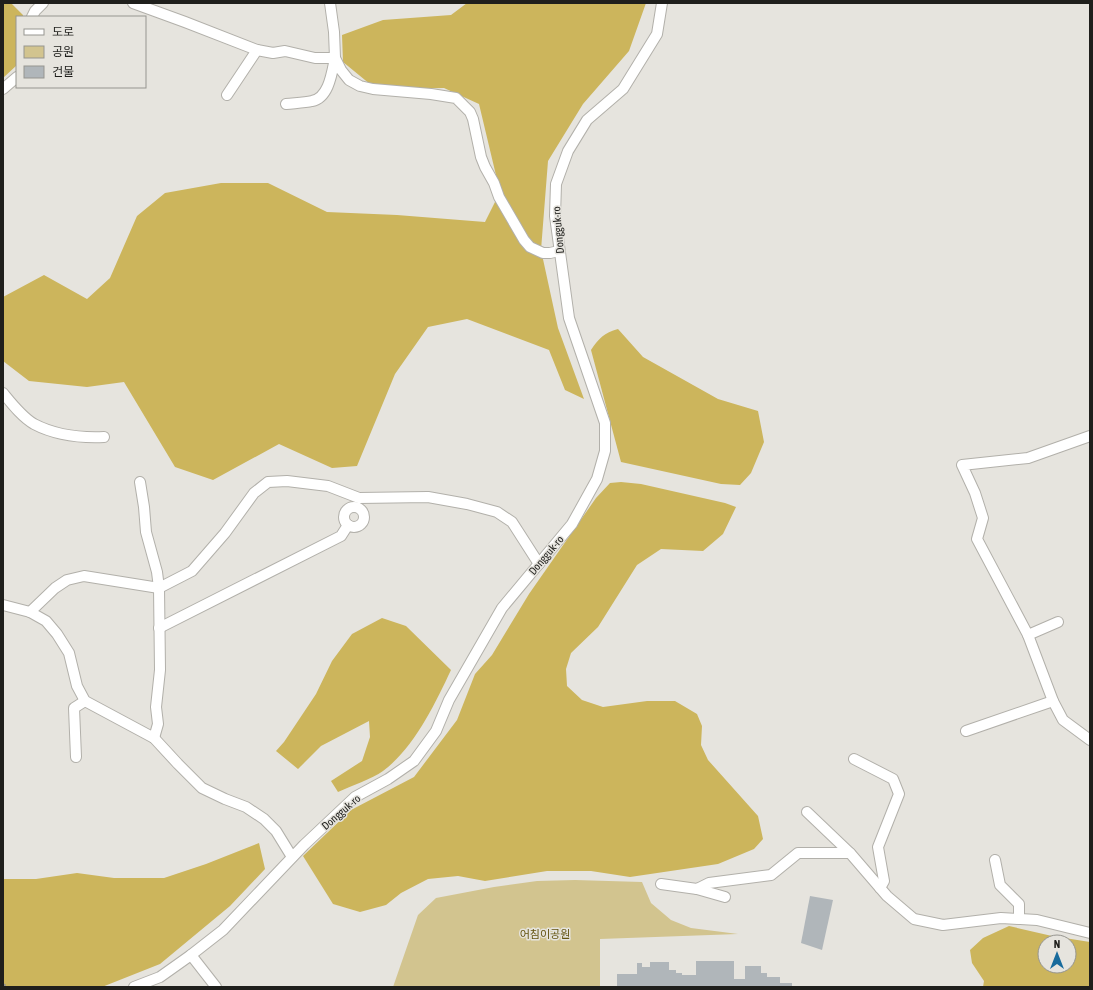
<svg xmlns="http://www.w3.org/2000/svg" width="1093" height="990" font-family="'Asap Condensed','Noto Sans KR',sans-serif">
	<rect width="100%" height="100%" fill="#e6e4de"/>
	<!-- green -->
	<polygon fill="#d2c48f" points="575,880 642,882 651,903 671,920 691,928 738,934 600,939 600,987 393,987 418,915 436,898 494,887 537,881"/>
	<!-- forest -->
	<g fill="#ccb55c" fill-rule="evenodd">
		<polygon points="3,3 11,3 23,15 23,17 17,17 17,65 3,78"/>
		<polygon points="467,3 646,3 629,51 583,104 548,161 541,250 558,328 584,399 565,390 549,350 467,319 428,327 395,374 357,466 332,468 279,444 213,480 175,467 124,382 87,387 29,381 3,361 3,297 44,275 87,299 110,278 137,216 165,193 221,183 268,183 327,212 397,215 485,222 500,192 479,104 444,88 376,89 343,62 342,35 383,20 451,15"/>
		<path d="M618,329L643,357L718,399L758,411L764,442L751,473L740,485L721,484L621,462L591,350C599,338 604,333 618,329Z"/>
		<polygon points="621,482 641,484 725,503 736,507 723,534 703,551 661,549 637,565 598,627 571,653 566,669 567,686 582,700 603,707 647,701 675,701 697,714 702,726 701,745 708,760 758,816 763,839 754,849 718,864 630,877 591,871 547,871 485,881 458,876 428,879 401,893 386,905 360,912 333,904 303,856 351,810 414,777 457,720 475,674 492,655 529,594 596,498 610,483"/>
		<path d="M382,618L406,626L451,670C435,704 414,748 383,771C372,779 351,786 338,792L331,781L362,761L370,737L369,721L321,746L298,769L276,751L284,742L316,694L332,661L352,634Z"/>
		<polygon points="259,843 265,869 230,906 160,964 102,987 3,987 3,879 36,879 77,873 114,878 164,878 206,864"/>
		<path d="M1009,926L1052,936L1090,942V987C1078,987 1061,985 1051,987H983L984,981L972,963L970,950L983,938ZM1045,942H1069V966H1045Z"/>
	</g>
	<!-- building -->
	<g fill="#b0b6ba">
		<polygon points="810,896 833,900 822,950 801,943"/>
		<polygon points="696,961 734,961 734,979 745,979 745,966 761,966 761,973 767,973 767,977 780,977 780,983 792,983 792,987 617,987 617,974 637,974 637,963 642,963 642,967 650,967 650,962 669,962 669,970 676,970 676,973 682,973 682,975 696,975"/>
	</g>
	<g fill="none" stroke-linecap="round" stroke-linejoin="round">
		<!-- minor casing -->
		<g stroke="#b2b0aa" stroke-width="12">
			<g id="minor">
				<path d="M133,3L185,22L257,50L273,53L285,51L315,58H335C332,72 329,98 312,101C304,103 294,103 286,104"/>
				<polyline points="330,3 334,32 335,58 341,70 349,80 360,86 373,89 431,94 456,98 470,112 473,119 481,157 485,167 494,183 499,197 524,240 530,247 543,253 550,253 559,251"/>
				<polyline points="32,17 35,11 43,3"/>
				<polyline points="3,89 17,77"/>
				<polyline points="227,95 257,50"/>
				<path d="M3,393C12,404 22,417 34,424C55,435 81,438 104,437"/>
				<polyline points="1090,436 1028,458 962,465 975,493 983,518 977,539 1028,635 1053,701 1063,720 1090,740"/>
				<polyline points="140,482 144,507 146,532 157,572 159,588 160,670 156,707 158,724 154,738"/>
				<circle cx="354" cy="517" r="10"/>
				<polyline points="3,605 30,612 46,621 57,634 69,653 77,686 85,701 154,738 178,764 202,788 225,799 246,807 264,819 276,831 292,857"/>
				<polyline points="30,612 55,588 67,580 84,576 159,588 192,571 225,533 254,493 268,482 287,481 328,486 359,498 428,497 467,504 497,512 512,522 539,564"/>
				<polyline points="159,628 341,536 348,525"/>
				<polyline points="1028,635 1058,622"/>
				<polyline points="966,731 1053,701"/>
				<polyline points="76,757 74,708 85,701"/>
				<polyline points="854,759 893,779 899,794 878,847 884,881 880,888"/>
				<polyline points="807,812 850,853"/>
				<polyline points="995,860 1000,885 1019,904 1019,919"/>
				<polyline points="661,884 697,889 709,883 771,875 798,853 850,853 887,896 914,919 943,925 1001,918 1037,920 1090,933"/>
				<polyline points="697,889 725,897"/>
				<polyline points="191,955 216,987"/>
				<polyline points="134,987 160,977 191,955 223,930 304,845 355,797 388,779 414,761 436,731 449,700 502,608 572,524 597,479 605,451 605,423 569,318 555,216 556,184 568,151 587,120 623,89 657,34 662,3"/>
			</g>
		</g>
		<!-- path -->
		<polyline stroke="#94938e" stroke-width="2" stroke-dasharray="3 2" stroke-linecap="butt" points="3,984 8,987"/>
		<!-- minor -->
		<use href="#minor" stroke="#fff" stroke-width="10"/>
	</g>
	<g text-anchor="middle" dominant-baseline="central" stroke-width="3" stroke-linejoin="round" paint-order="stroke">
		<!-- street labels -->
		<g font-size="11" fill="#1f1f1c" stroke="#e6e4de">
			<text transform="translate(558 230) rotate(-95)">Dongguk-ro</text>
			<text transform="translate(546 555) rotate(-50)">Dongguk-ro</text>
			<text transform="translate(341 812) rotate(-41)">Dongguk-ro</text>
		</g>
		<!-- park labels -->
		<g font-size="11" fill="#64540f" stroke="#e6e4de">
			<text x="545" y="934">어침이공원</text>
		</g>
	</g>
	<!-- border -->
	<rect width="1093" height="990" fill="none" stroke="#1f1f1c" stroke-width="8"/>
	<!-- legend -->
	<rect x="16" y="16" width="130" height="72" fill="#e6e4de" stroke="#969590"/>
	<rect x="24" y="29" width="20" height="6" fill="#ffffff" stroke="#969590"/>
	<text x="52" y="36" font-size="12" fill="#1f1f1c">도로</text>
	<rect x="24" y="46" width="20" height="12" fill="#d2c48f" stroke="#969590"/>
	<text x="52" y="56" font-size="12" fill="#1f1f1c">공원</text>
	<rect x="24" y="66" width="20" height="12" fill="#b0b6ba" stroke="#969590"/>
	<text x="52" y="76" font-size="12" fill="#1f1f1c">건물</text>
	<!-- north arrow -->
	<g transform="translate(1057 954)"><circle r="19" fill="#e6e4de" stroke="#969590"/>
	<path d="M0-3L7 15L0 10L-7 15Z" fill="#186b9c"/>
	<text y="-6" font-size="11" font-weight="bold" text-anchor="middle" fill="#1f1f1c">N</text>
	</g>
</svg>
